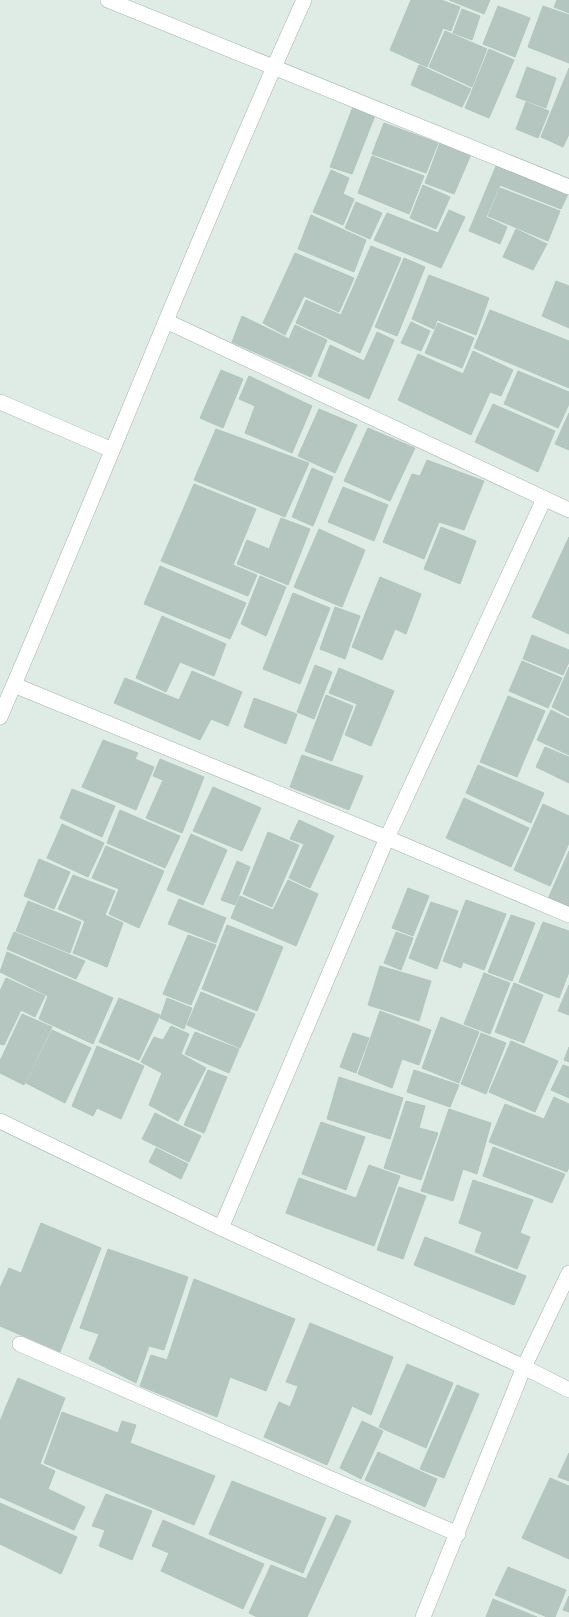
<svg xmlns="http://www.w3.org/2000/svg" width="569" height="1617" font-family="'IBM Plex Sans',sans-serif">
	<rect width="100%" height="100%" fill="#dfece6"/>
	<!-- building -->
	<g fill="#b4c6bf" stroke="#b1c6be">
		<polygon points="411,0 441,0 460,7 451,31 443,28 427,67 390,50"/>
		<polygon points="449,0 490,0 484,14"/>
		<polygon points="557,0 569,0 569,13 554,7"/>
		<polygon points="498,6 530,18 515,57 483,44"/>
		<polygon points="543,6 569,15 569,63 528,47"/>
		<polygon points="462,9 480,16 472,40 453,33"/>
		<polygon points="445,31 487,49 472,87 429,67"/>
		<polygon points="489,49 514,60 489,118 465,108"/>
		<polygon points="419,65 471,89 462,107 411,85"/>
		<polygon points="527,67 556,78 546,108 516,97"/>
		<polygon points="569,68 569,134 563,147 541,137"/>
		<polygon points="526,102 549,111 538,138 516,129"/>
		<polygon points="354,104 376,113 352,174 330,167"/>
		<polygon points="384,123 438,143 426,173 372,154"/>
		<polygon points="441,140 472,152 454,194 425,183"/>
		<polygon points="372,156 424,176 409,214 358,193"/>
		<polygon points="496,166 568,194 561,209 500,185 486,217 507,227 500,244 469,231"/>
		<polygon points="331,170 349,178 343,194 354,199 343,225 313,212"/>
		<polygon points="423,185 450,197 436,229 410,218"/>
		<polygon points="500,188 560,211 548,241 488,216"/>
		<polygon points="356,202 382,213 370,239 345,228"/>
		<polygon points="449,210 465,217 441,268 374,240 387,213 438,233"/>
		<polygon points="311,215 366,240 354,272 298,249"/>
		<polygon points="516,229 547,244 533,270 503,257"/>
		<polygon points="371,246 401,258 360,353 296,323 306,300 341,315"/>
		<polygon points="295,253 354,278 339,312 304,296 285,335 263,323"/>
		<polygon points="404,258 425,267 397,336 375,327"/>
		<polygon points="429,275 489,298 476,335 437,320 434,329 412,319"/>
		<polygon points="556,281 569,286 569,328 542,316"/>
		<polygon points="490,310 569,341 569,388 474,348"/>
		<polygon points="242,316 289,339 295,325 327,340 311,377 232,342"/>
		<polygon points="411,322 430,331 421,351 401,343"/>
		<polygon points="438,323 474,338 462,368 425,353"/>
		<polygon points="377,332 394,340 369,399 318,376 330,345 364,361"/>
		<polygon points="473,351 513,370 501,396 490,392 471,435 398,400 418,354 463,374"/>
		<polygon points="221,370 243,379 223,428 200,418"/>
		<polygon points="518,371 569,392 569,404 558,428 504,404"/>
		<polygon points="249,376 312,406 292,453 245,433 255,406 239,399"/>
		<polygon points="493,404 555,431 538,472 475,442"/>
		<polygon points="319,409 357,425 335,473 298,456"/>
		<polygon points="569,413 569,450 555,444"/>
		<polygon points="368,428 415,448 390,501 344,481"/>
		<polygon points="216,429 309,463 285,517 194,480"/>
		<polygon points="427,460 484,481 464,530 439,522 424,559 383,542 412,474 420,476"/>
		<polygon points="312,468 333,477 313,526 292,517"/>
		<polygon points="194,484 256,509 233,565 257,575 248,596 161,561"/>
		<polygon points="343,487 388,505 374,541 328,522"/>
		<polygon points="281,518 310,529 288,585 237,564 247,540 269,549"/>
		<polygon points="441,527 476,541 460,584 424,569"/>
		<polygon points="319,529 365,550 342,607 294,587"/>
		<polygon points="569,537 569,634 532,617"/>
		<polygon points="160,566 246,603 230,639 144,604"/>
		<polygon points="260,576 286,587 266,636 241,624"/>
		<polygon points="380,577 421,594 406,634 395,629 382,660 352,647"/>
		<polygon points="293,593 330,608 300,684 263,669"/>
		<polygon points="335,607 360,616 345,659 320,649"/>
		<polygon points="162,616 226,644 214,676 180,662 166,692 136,678"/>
		<polygon points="532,635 569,650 569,662 563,675 523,659"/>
		<polygon points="522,661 562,678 548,708 509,691"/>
		<polygon points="315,665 332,672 314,719 297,712"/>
		<polygon points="569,667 569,716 552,707"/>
		<polygon points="339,668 394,691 371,746 345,735 357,704 329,693"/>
		<polygon points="192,671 242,692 228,726 211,719 200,740 114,703 125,678 179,700"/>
		<polygon points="326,695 353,706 332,761 305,751"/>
		<polygon points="508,696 545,711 517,777 480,762"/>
		<polygon points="254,698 297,714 286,744 244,727"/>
		<polygon points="551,710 569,719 569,755 537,740"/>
		<polygon points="103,740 138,753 135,759 154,767 136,810 82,787"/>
		<polygon points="545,747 569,757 569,783 536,767"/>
		<polygon points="302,755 363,776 349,810 290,787"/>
		<polygon points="160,759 204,777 182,833 146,818 163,780 153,776"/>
		<polygon points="478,765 544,793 531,823 466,793"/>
		<polygon points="213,787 261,808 242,851 193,831"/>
		<polygon points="72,789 115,806 102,837 60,818"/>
		<polygon points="464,798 529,828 511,867 446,838"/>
		<polygon points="543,804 569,816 569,843 550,886 514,870"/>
		<polygon points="120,810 180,836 165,868 107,843"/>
		<polygon points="299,820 334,836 310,888 289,878 304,844 290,839"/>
		<polygon points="62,824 104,843 88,877 47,858"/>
		<polygon points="268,832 299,845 272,907 243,894"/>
		<polygon points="191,834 227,850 203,905 167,890"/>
		<polygon points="106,846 164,871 139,928 109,914 119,889 92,878"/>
		<polygon points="569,851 569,907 548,899"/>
		<polygon points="39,859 70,872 54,909 24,896"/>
		<polygon points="237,861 250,867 235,905 221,900"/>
		<polygon points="73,875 115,891 105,915 123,923 107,967 73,953 85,921 58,909"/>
		<polygon points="288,880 318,894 296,946 231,918 240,896 273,910"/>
		<polygon points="408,888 429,896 413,936 392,928"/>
		<polygon points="179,899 226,918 216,943 168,924"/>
		<polygon points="466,900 506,914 484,970 463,962 461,968 443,961"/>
		<polygon points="28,901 81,922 70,953 16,931"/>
		<polygon points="431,902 458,911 437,969 409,958"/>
		<polygon points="511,915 535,923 512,981 488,972"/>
		<polygon points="543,922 569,931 569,972 559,998 519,982"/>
		<polygon points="227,925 283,947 257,1011 202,989"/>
		<polygon points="14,932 85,961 76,979 7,949"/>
		<polygon points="396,932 413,938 401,970 384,963"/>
		<polygon points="188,935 216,945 191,1005 163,994"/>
		<polygon points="7,952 113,998 93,1044 39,1019 48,996 0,972"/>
		<polygon points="380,966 431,981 419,1021 368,1005"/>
		<polygon points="484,973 510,983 490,1034 464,1024"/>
		<polygon points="6,978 45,996 35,1017 21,1010 4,1045 0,1044 0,991"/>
		<polygon points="514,983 543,995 524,1043 495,1032"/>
		<polygon points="569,985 569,1015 558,1011"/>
		<polygon points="201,992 255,1014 240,1048 187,1025"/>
		<polygon points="119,998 160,1015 139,1060 99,1042"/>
		<polygon points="167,998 192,1008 184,1029 160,1018"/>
		<polygon points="380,1011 431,1030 419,1065 402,1059 392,1088 358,1074"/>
		<polygon points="22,1014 52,1027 24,1085 0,1073 0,1061"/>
		<polygon points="441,1017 479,1032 459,1083 422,1068"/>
		<polygon points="171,1026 189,1034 181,1054 206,1068 178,1121 149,1105 162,1073 141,1062 154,1037 163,1040"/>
		<polygon points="52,1030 91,1048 65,1103 26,1083"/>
		<polygon points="195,1032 239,1049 229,1073 185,1054"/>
		<polygon points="353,1033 369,1038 356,1073 340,1067"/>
		<polygon points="481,1033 506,1043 486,1094 461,1084"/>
		<polygon points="511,1041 558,1061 535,1112 489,1092"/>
		<polygon points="97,1046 144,1066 121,1119 97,1108 93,1116 72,1106"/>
		<polygon points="569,1047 569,1062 564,1060"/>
		<polygon points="563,1065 569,1067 569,1098 551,1090"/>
		<polygon points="208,1070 227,1077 204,1133 184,1125"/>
		<polygon points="414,1070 459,1085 450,1107 407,1092"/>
		<polygon points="339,1077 403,1098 390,1139 327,1119"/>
		<polygon points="554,1097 569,1104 569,1167 567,1172 489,1142 505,1104 544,1119"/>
		<polygon points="406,1101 425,1106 419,1128 438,1133 421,1180 384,1168"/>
		<polygon points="449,1109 491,1123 477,1174 463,1169 453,1201 421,1191"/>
		<polygon points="155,1113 201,1136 189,1162 142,1139"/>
		<polygon points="321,1122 365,1137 346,1190 302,1174"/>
		<polygon points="493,1147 565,1174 552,1203 483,1176"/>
		<polygon points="156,1148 188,1164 181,1179 149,1162"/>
		<polygon points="369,1165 400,1176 374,1246 286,1213 299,1178 356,1198"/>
		<polygon points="473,1180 533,1200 520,1233 530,1237 517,1269 475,1252 482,1232 459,1223"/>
		<polygon points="399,1187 426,1196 403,1259 377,1250"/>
		<polygon points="41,1223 101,1248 60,1352 0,1326 0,1288 9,1268 21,1273"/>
		<polygon points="425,1237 526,1276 514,1305 414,1265"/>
		<polygon points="108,1249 188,1277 164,1350 149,1346 136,1383 89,1359 99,1334 80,1328"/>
		<polygon points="194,1279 295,1319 266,1391 230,1377 217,1417 140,1386 151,1355 167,1360"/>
		<polygon points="310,1323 393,1357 371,1415 352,1406 327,1465 264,1437 279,1402 290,1407 298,1386 286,1382"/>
		<polygon points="407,1364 453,1383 426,1448 379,1427"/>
		<polygon points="18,1378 65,1398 40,1464 55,1471 48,1489 85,1507 74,1530 0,1497 0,1421"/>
		<polygon points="457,1385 479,1394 444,1478 420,1469"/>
		<polygon points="62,1412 118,1433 122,1421 136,1425 130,1443 215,1476 194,1525 44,1463"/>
		<polygon points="362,1421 383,1431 361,1479 340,1468"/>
		<polygon points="378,1452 437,1479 425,1507 365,1480"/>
		<polygon points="569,1453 569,1481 558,1477"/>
		<polygon points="550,1478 569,1486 569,1559 522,1538"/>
		<polygon points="232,1481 326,1518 303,1573 209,1534"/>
		<polygon points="106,1494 152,1511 132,1560 99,1546 105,1530 92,1526"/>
		<polygon points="0,1503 77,1537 61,1574 0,1544"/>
		<polygon points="336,1515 351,1521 307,1617 257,1617 249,1613 271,1565 306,1579"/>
		<polygon points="163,1520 264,1564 243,1609 161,1571 169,1553 152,1546"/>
		<polygon points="508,1567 566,1590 555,1617 547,1617 495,1595"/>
		<polygon points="569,1596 569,1612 563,1610"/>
		<polygon points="493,1599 537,1617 486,1617"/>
	</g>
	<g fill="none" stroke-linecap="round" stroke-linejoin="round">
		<!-- service casing -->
		<g stroke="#a2b4ae" stroke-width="16">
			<polyline id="service" points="0,402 112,450"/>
		</g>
		<!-- minor casing -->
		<g stroke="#a2b4ae" stroke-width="16">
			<g id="minor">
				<polyline points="108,0 569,187"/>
				<polyline points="166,321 569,510"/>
				<polyline points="14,685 387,838 569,915"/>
				<path d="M0,717C103,479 197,237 304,0"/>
				<polyline points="0,1121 221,1228 524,1367 569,1390"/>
				<polyline points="221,1228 387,838 544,499"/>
				<polyline points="20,1344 458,1534"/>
				<polyline points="423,1617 524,1367 569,1273"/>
			</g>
		</g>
		<!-- service -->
		<use href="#service" stroke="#fff" stroke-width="15"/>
		<!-- minor -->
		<use href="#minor" stroke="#fff" stroke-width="15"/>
	</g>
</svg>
